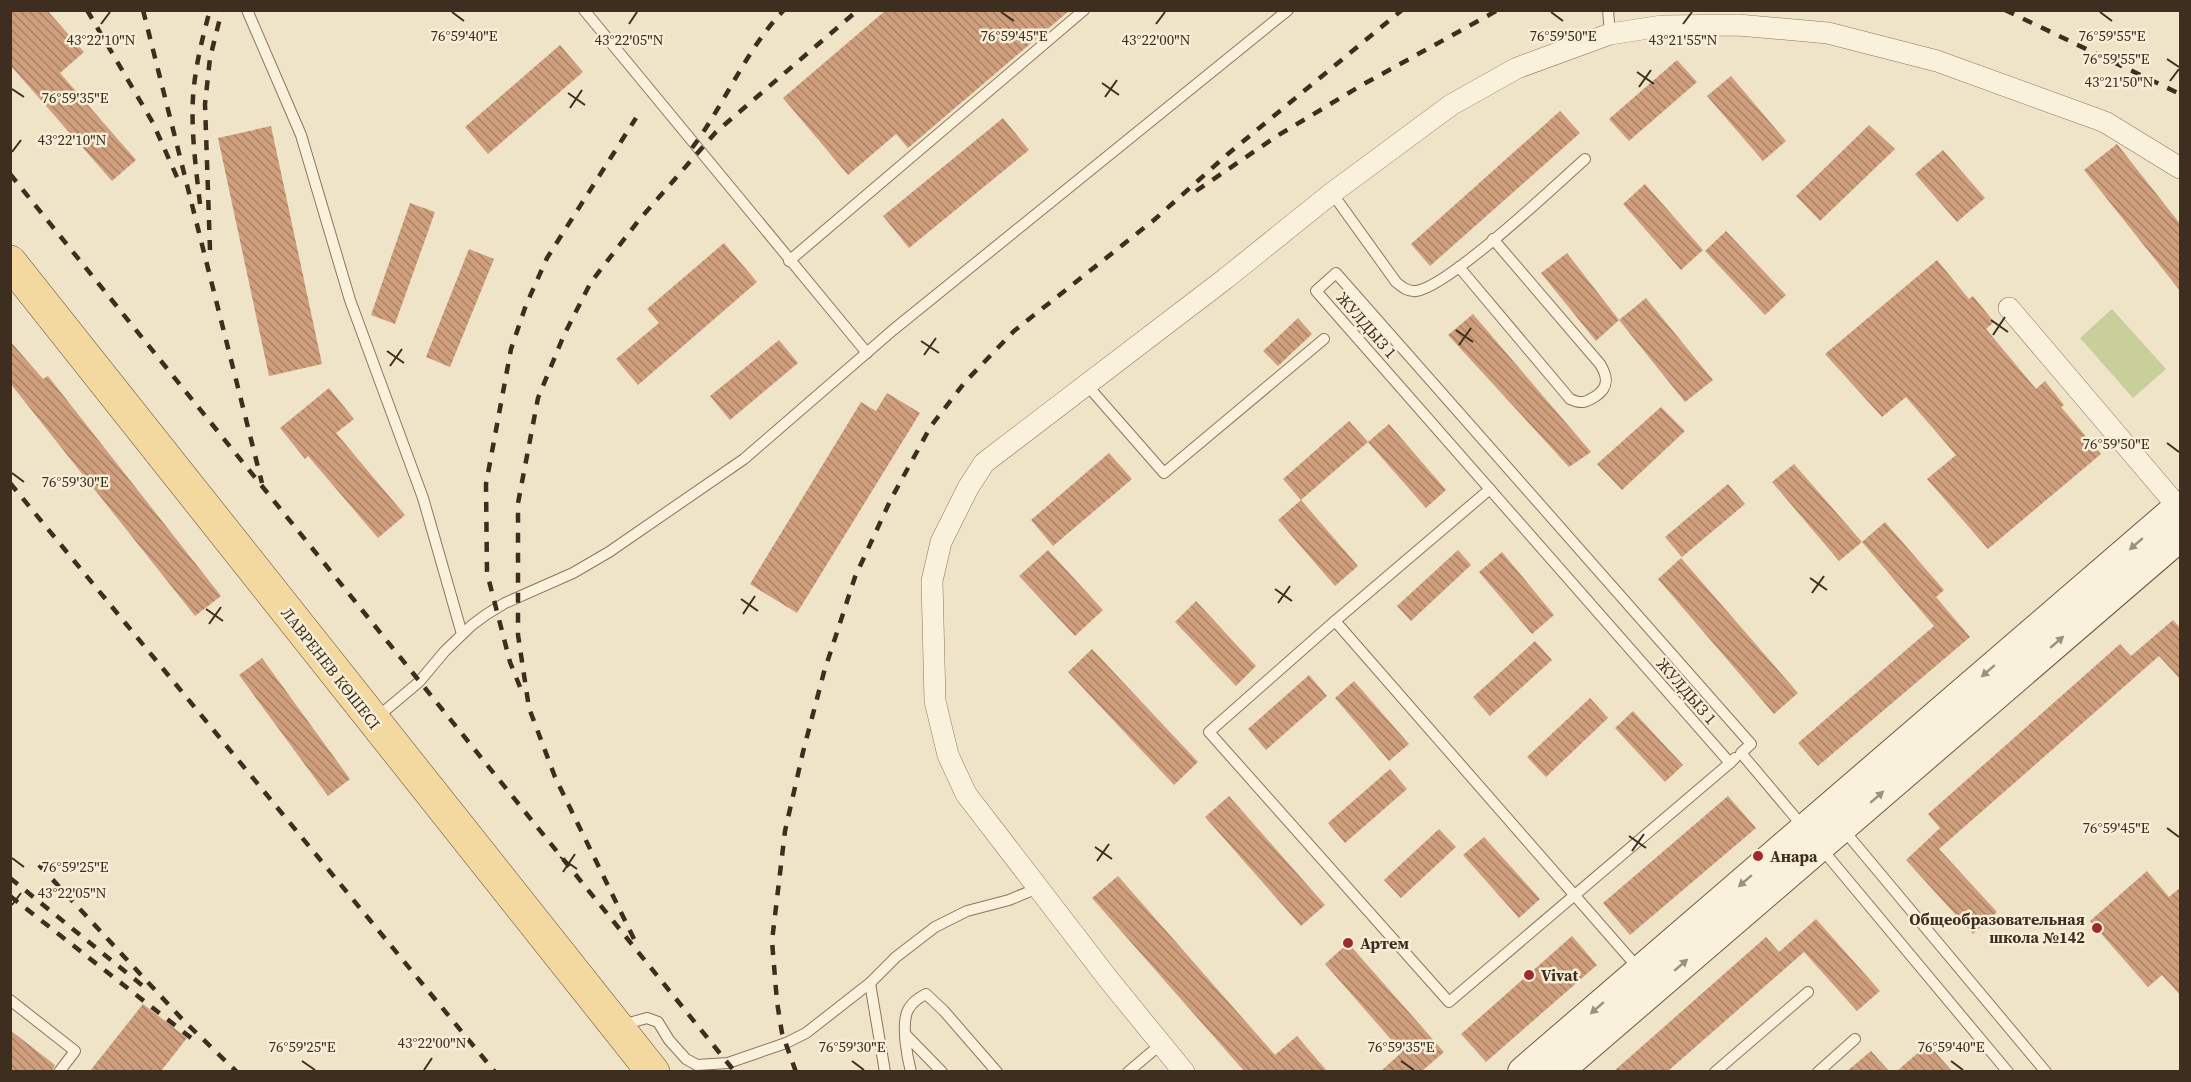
<svg xmlns="http://www.w3.org/2000/svg" width="2191" height="1082" font-family="'Source Serif 4',serif">
	<defs>
		<pattern id="building-back-hatch" width="6" height="6" patternUnits="userSpaceOnUse" patternTransform="scale(1.5)"><rect width="6" height="6" fill="#cf9f7d"/><path d="M-1 5l2 2M0 0l6 6M5-1l2 2" fill="none" stroke="#a98266"/></pattern>
	</defs>
	<rect width="100%" height="100%" fill="#f0e4c8"/>
	<!-- garden -->
	<polygon fill="#c9cf9b" points="2112,309 2166,369 2133,398 2080,338"/>
	<!-- building -->
	<g fill="url(#building-back-hatch)">
		<polygon points="10,10 47,10 84,52 60,73 136,160 112,181 10,65"/>
		<polygon points="886,10 1070,10 908,148 896,134 848,175 783,98"/>
		<polygon points="560,45 583,72 488,154 465,127"/>
		<polygon points="1677,60 1697,82 1629,141 1609,119"/>
		<polygon points="1731,76 1786,141 1763,161 1707,96"/>
		<polygon points="1560,111 1580,133 1430,266 1411,244"/>
		<polygon points="1003,118 1029,150 909,248 883,216"/>
		<polygon points="1869,125 1895,149 1820,221 1796,196"/>
		<polygon points="271,126 322,364 269,376 218,138"/>
		<polygon points="2117,144 2181,225 2181,292 2084,170"/>
		<polygon points="1943,150 1985,198 1957,222 1915,174"/>
		<polygon points="1645,184 1703,250 1681,270 1623,204"/>
		<polygon points="410,203 435,212 395,324 371,315"/>
		<polygon points="1726,231 1786,295 1765,315 1705,251"/>
		<polygon points="724,243 757,282 638,385 616,359 659,323 647,309"/>
		<polygon points="469,249 494,259 450,367 426,357"/>
		<polygon points="1567,253 1619,320 1596,341 1541,273"/>
		<polygon points="1937,260 1969,299 1973,296 1994,322 1986,329 2036,389 2045,381 2064,405 2061,407 2101,454 1988,549 1927,479 1956,455 1906,397 1882,417 1825,354"/>
		<polygon points="1646,298 1713,380 1685,402 1619,320"/>
		<polygon points="1473,314 1591,452 1569,467 1448,335"/>
		<polygon points="1298,318 1312,334 1278,366 1263,351"/>
		<polygon points="779,340 798,363 730,420 710,396"/>
		<polygon points="10,341 43,379 48,376 221,596 195,616 10,383"/>
		<polygon points="329,388 354,419 336,433 405,515 378,538 308,456 305,459 280,428"/>
		<polygon points="887,393 920,413 797,613 750,584 861,402 876,411"/>
		<polygon points="1661,407 1685,431 1622,490 1597,464"/>
		<polygon points="1349,421 1368,442 1301,500 1283,479"/>
		<polygon points="1389,424 1446,490 1426,508 1368,442"/>
		<polygon points="1109,453 1132,479 1053,546 1031,520"/>
		<polygon points="1794,464 1862,542 1839,561 1772,482"/>
		<polygon points="1728,484 1745,504 1682,557 1665,537"/>
		<polygon points="1301,500 1358,566 1335,586 1278,520"/>
		<polygon points="1885,522 1944,590 1936,597 1970,637 1818,766 1798,743 1934,626 1862,542"/>
		<polygon points="1048,550 1103,610 1075,636 1019,576"/>
		<polygon points="1458,550 1471,565 1411,621 1397,606"/>
		<polygon points="1502,552 1554,615 1532,634 1479,572"/>
		<polygon points="1681,558 1798,693 1774,714 1658,579"/>
		<polygon points="1196,601 1256,666 1236,686 1175,622"/>
		<polygon points="2173,620 2181,629 2181,680 2159,656 1939,849 1997,912 1973,934 1906,860 1940,828 1928,814 2120,644 2131,656"/>
		<polygon points="1535,641 1552,660 1490,716 1473,697"/>
		<polygon points="1092,649 1198,762 1174,785 1068,672"/>
		<polygon points="262,658 350,779 328,796 239,675"/>
		<polygon points="1309,675 1327,696 1266,750 1248,729"/>
		<polygon points="1354,681 1409,744 1389,761 1335,698"/>
		<polygon points="1590,698 1608,718 1546,777 1527,757"/>
		<polygon points="1633,711 1683,765 1665,782 1615,728"/>
		<polygon points="1390,769 1407,789 1345,843 1328,823"/>
		<polygon points="1229,796 1325,905 1301,926 1205,817"/>
		<polygon points="1728,796 1756,828 1630,935 1603,903"/>
		<polygon points="1439,829 1456,847 1401,898 1384,880"/>
		<polygon points="1484,837 1540,899 1519,918 1463,855"/>
		<polygon points="2147,871 2169,897 2181,887 2181,996 2162,975 2148,987 2090,921"/>
		<polygon points="1118,876 1275,1055 1297,1036 1327,1071 1244,1071 1092,898"/>
		<polygon points="1816,919 1880,991 1857,1011 1804,952 1668,1071 1614,1071 1766,937 1779,952"/>
		<polygon points="1572,936 1597,965 1486,1062 1461,1034"/>
		<polygon points="1348,943 1444,1052 1422,1071 1381,1071 1402,1052 1325,964"/>
		<polygon points="143,1004 187,1038 161,1071 90,1071"/>
		<polygon points="10,1030 55,1065 52,1071 10,1071"/>
		<polygon points="1928,1044 1952,1071 1897,1071"/>
		<polygon points="1871,1051 1889,1071 1847,1071"/>
	</g>
	<g fill="none" stroke-linecap="round" stroke-linejoin="round">
		<!-- lane casing -->
		<g stroke="#8d765c" stroke-width="12">
			<g id="lane">
				<polyline points="247,10 301,135 350,300 423,498 462,634"/>
				<polyline points="584,10 867,353"/>
				<polyline points="1608,10 1610,34"/>
				<path d="M1332,193L1396,282C1402,287 1408,292 1416,291C1448,287 1555,186 1585,159"/>
				<polyline points="789,261 1084,10"/>
				<path d="M1459,267L1570,399C1581,404 1585,403 1596,396C1609,387 1608,377 1600,364L1493,239"/>
				<polyline points="1086,384 1164,473 1324,339"/>
				<polyline points="1335,621 1490,489"/>
				<polyline points="375,719 419,682 445,651 472,625 487,614 505,603 573,573 609,552 744,459 893,330 1288,10"/>
				<polyline points="1730,763 1316,291 1336,273 1751,744 1741,753 1805,829"/>
				<polyline points="1842,828 2046,1072"/>
				<polyline points="1821,848 2008,1072"/>
				<polyline points="1639,969 1335,621 1209,732 1449,1002 1730,763 1735,758"/>
				<polyline points="870,983 885,1072"/>
				<polyline points="10,1000 75,1051 59,1072"/>
				<polyline points="622,1025 647,1018 658,1022 669,1040 686,1059 697,1065 728,1063 786,1043 806,1033 870,983 896,957 935,927 967,911 1009,900 1038,888"/>
				<polyline points="906,1035 942,1072"/>
				<path d="M911,1072C907,1057 901,1023 908,1010C912,1002 918,998 926,994L944,1011L997,1072"/>
				<polyline points="1128,1072 1161,1044"/>
				<polyline points="1715,1072 1808,992"/>
				<polyline points="1818,1072 1855,1039"/>
			</g>
		</g>
		<!-- street casing -->
		<g stroke="#8d765c" stroke-width="22">
			<g id="street">
				<polyline points="2009,308 2179,508"/>
				<polyline points="1184,1072 1109,980 966,794 948,755 935,701 932,581 941,542 968,488 984,463 1225,279 1332,193 1451,105 1517,68 1610,34 1662,26 1738,25 1828,33 1937,61 2105,122 2180,168"/>
			</g>
		</g>
		<!-- secondary casing -->
		<g stroke="#6f573f" stroke-width="32">
			<g id="secondary">
				<polyline points="1523,1072 2180,506"/>
				<polyline points="1557,1072 2180,536"/>
			</g>
		</g>
		<!-- primary casing -->
		<g stroke="#5b4430" stroke-width="34">
			<polyline id="primary" points="10,262 653,1072"/>
		</g>
		<!-- lane -->
		<use href="#lane" stroke="#faf1dc" stroke-width="10"/>
		<!-- street -->
		<use href="#street" stroke="#faf1dc" stroke-width="21"/>
		<!-- secondary -->
		<use href="#secondary" stroke="#faf1dc" stroke-width="30"/>
		<!-- primary -->
		<use href="#primary" stroke="#f3d9a0" stroke-width="33"/>
		<!-- rail -->
		<g stroke="#3d2e20" stroke-width="4.5" stroke-dasharray="10 10" stroke-linecap="butt">
			<polyline points="87,10 153,123 180,184"/>
			<polyline points="143,10 262,483"/>
			<polyline points="2005,10 2180,94"/>
			<path d="M692,148C725,104 746,49 784,10"/>
			<polyline points="10,174 735,1072"/>
			<polyline points="1196,191 1277,136 1362,85 1498,10"/>
			<path d="M200,204C196,169 191,133 193,97C195,68 202,39 210,10"/>
			<polyline points="210,250 205,104 210,58 222,10"/>
			<polyline points="10,483 495,1072"/>
			<polyline points="520,687 510,662 487,573 486,484 511,349 526,305 547,258 636,118"/>
			<polyline points="39,865 182,1019 237,1072"/>
			<polyline points="10,878 143,986"/>
			<polyline points="10,896 195,1041"/>
			<polyline points="634,939 555,777 529,708 518,635 518,503 538,398 564,335 591,282 639,220 716,132 858,10"/>
			<polyline points="796,1072 782,1033 777,1002 772,941 785,831 803,752 824,672 855,577 891,499 931,426 965,382 1014,331 1154,220 1229,153 1402,10"/>
		</g>
	</g>
	<!-- one-way arrows -->
	<defs><path id="oneway-solid" d="M-6-.8H1V-3.2L6.5 0L1 3.2V.8H-6Z" transform="scale(1.5)"/></defs>
	<g fill="#9c907e">
		<use href="#oneway-solid" transform="translate(2136 544) rotate(139)"/>
		<use href="#oneway-solid" transform="translate(2057 642) rotate(-41)"/>
		<use href="#oneway-solid" transform="translate(1988 671) rotate(139)"/>
		<use href="#oneway-solid" transform="translate(1877 797) rotate(-41)"/>
		<use href="#oneway-solid" transform="translate(1745 881) rotate(139)"/>
		<use href="#oneway-solid" transform="translate(1681 965) rotate(-41)"/>
		<use href="#oneway-solid" transform="translate(1597 1008) rotate(139)"/>
	</g>
	<!-- ticks -->
	<path fill="none" stroke="#3d2e20" stroke-width="2" d="M452,12L464,21M1001,12L1014,21M1551,12L1563,21M2100,12L2112,21M101,24L110,12M629,24L637,12M1156,24L1165,12M1683,24L1692,12M2167,59L2179,67M1637,72L1654,84M2170,81L2179,69M1102,83L1119,95M1639,87L1651,70M12,89L24,97M568,93L585,105M1105,97L1117,80M570,108L582,90M12,152L21,140M1991,320L2008,332M1456,330L1473,342M1993,335L2005,317M921,341L939,353M1459,345L1471,328M387,351L404,363M924,355L936,338M390,366L402,349M2167,443L2179,452M12,473L24,482M1810,578L1827,590M1275,589L1292,601M1812,593L1824,576M741,599L758,611M1278,603L1290,586M206,609L223,621M743,614L755,596M209,624L221,607M2167,828L2179,837M1629,836L1646,848M1095,847L1112,859M1632,851L1644,834M560,857L577,869M12,858L24,867M1097,861L1109,844M563,872L575,854M12,905L21,893M302,1061L315,1070M852,1061L864,1070M1401,1061L1414,1070M1951,1061L1963,1070M424,1070L432,1058"/>
	<!-- markers -->
	<g fill="#9e2a2b" stroke="#f7eed8" stroke-width="2">
		<circle cx="1758" cy="856" r="6"/>
		<circle cx="2097" cy="928" r="6"/>
		<circle cx="1348" cy="943" r="6"/>
		<circle cx="1529" cy="975" r="6"/>
	</g>
	<g text-anchor="middle" dominant-baseline="central" stroke-width="5" stroke-linejoin="round" paint-order="stroke">
		<!-- street labels -->
		<g font-size="16" fill="#3d2e20" stroke="#f7eed8">
			<text transform="translate(1367 325) rotate(49)">ЖУЛДЫЗ 1</text>
			<text transform="translate(331 668) rotate(52)">ЛАВРЕНЕВ КӨШЕСІ</text>
			<text transform="translate(1687 691) rotate(49)">ЖУЛДЫЗ 1</text>
		</g>
		<!-- poi labels -->
		<g font-size="16" font-weight="bold" fill="#3d2e20" stroke="#f7eed8" text-anchor="start">
			<text x="1770" y="856">Анара</text>
			<text x="2085" y="919" text-anchor="end">Общеобразовательная<tspan x="2085" dy="18">школа №142</tspan></text>
			<text x="1360" y="943">Артем</text>
			<text x="1541" y="975">Vivat</text>
		</g>
	</g>
	<g font-size="15" text-anchor="middle" fill="#3d2e20" stroke="#f7eed8" stroke-width="5" stroke-linejoin="round" paint-order="stroke">
		<text x="464" y="41">76°59'40"E</text>
		<text x="1014" y="41">76°59'45"E</text>
		<text x="1563" y="41">76°59'50"E</text>
		<text x="2112" y="41">76°59'55"E</text>
		<text x="101" y="45">43°22'10"N</text>
		<text x="629" y="45">43°22'05"N</text>
		<text x="1156" y="45">43°22'00"N</text>
		<text x="1683" y="45">43°21'55"N</text>
		<text x="2116" y="64">76°59'55"E</text>
		<text x="2119" y="87">43°21'50"N</text>
		<text x="75" y="103">76°59'35"E</text>
		<text x="72" y="145">43°22'10"N</text>
		<text x="2116" y="449">76°59'50"E</text>
		<text x="75" y="487">76°59'30"E</text>
		<text x="2116" y="833">76°59'45"E</text>
		<text x="75" y="872">76°59'25"E</text>
		<text x="72" y="898">43°22'05"N</text>
		<text x="432" y="1048">43°22'00"N</text>
		<text x="302" y="1052">76°59'25"E</text>
		<text x="852" y="1052">76°59'30"E</text>
		<text x="1401" y="1052">76°59'35"E</text>
		<text x="1951" y="1052">76°59'40"E</text>
	</g>
	<!-- border -->
	<rect width="2191" height="1082" fill="none" stroke="#3d2e20" stroke-width="24"/>
</svg>
